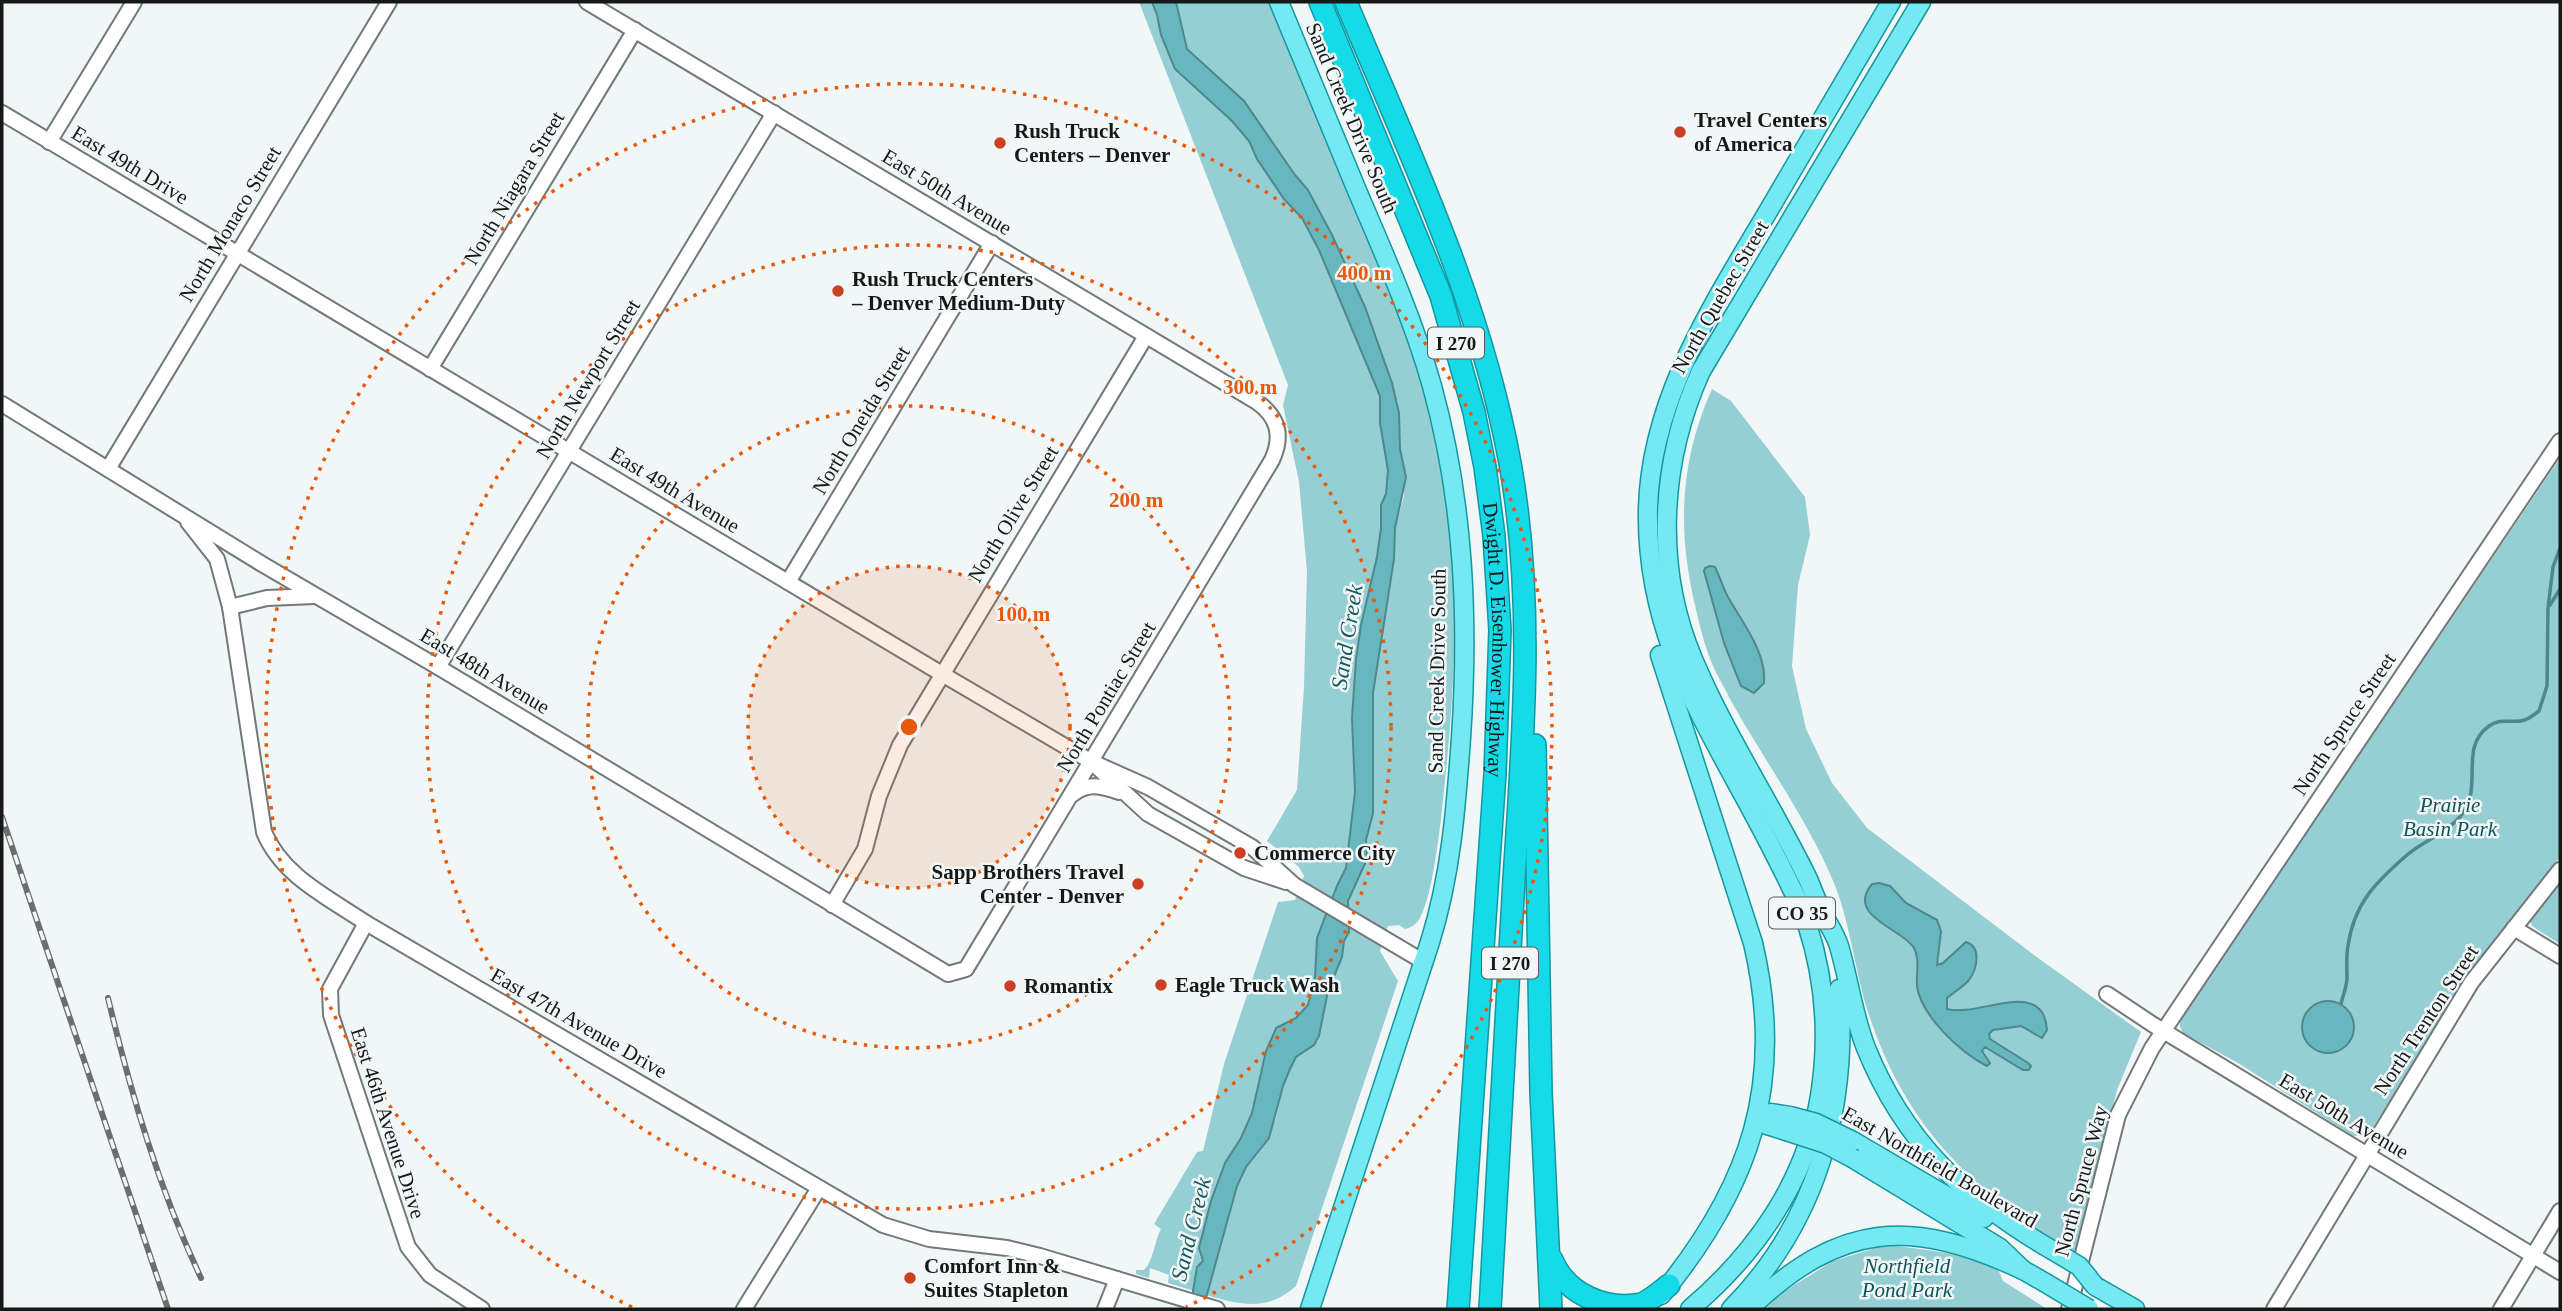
<svg xmlns="http://www.w3.org/2000/svg" width="2562" height="1311" font-family="'Times New Roman',serif">
	<rect width="100%" height="100%" fill="#f1f6f6"/>
	<!-- green -->
	<g fill="#95cfd4">
		<path d="M1139,2H1152L1157,15L1161,35L1195,88L1232,121L1249,141L1257,159L1284,199L1302,218L1332,277L1380,396V423L1388,470L1386,494L1381,505V528L1377,557L1361,625L1356,658L1352,718L1355,792L1346,869L1337,886L1317,938L1315,977L1308,1005L1296,1018L1276,1028L1274,1033L1252,1113L1241,1138L1225,1163L1199,1248L1203,1261L1195,1274L1194,1291L1168,1283L1169,1275L1150,1268L1149,1278L1136,1274V1270H1144C1154,1260 1154,1242 1161,1229L1154,1224L1197,1152L1203,1151L1224,1064L1278,902L1295,900L1304,876L1299,867L1267,841L1297,790L1304,687L1307,572L1299,482L1283,405L1288,385Z"/>
		<path d="M1176,2H1270C1295,62 1320,122 1345,182C1388,281 1429,380 1445,487C1463,597 1453,709 1441,819C1438,842 1431,903 1418,921C1414,926 1410,928 1405,929L1399,925L1388,926L1380,951L1398,981L1296,1286C1268,1311 1242,1306 1207,1295L1237,1187L1246,1167L1275,1121L1283,1086L1290,1069L1296,1057L1319,1036L1328,991L1342,957L1344,941L1349,932L1348,901L1366,859V840L1373,813V693L1394,559L1395,528L1404,496V464L1400,449L1399,413L1365,307L1332,235L1308,190L1295,175L1244,101L1186,49Z"/>
		<path d="M1712,389L1731,401L1805,497L1810,535L1798,585L1792,666L1806,729L1832,783L1867,828L2034,955L2141,1032L2117,1090L2075,1253C1977,1194 1909,1132 1871,1021C1855,976 1852,928 1834,883C1804,811 1755,749 1720,680C1707,657 1701,631 1695,605C1677,530 1680,460 1712,389Z"/>
		<polygon points="2560,458 2560,857 2464,980 2372,1129 2364,1135 2353,1136 2238,1063 2183,1033 2180,1027 2180,1020"/>
		<polygon points="2560,879 2560,944 2532,926 2529,917"/>
		<path d="M1885,1245C1925,1249 1960,1253 1997,1267L2003,1281L2047,1309H1765L1780,1294L1833,1261Z"/>
	</g>
	<!-- water -->
	<g fill="#67b7be" stroke="#4f888c" stroke-width="2">
		<polygon points="1152,2 1176,2 1187,49 1244,101 1295,175 1308,190 1332,235 1365,307 1392,383 1399,413 1400,449 1406,477 1395,528 1394,559 1373,693 1373,813 1366,840 1367,859 1348,901 1349,932 1344,941 1342,957 1328,991 1319,1036 1314,1045 1296,1057 1290,1069 1283,1086 1269,1138 1246,1167 1237,1186 1203,1309 1190,1309 1197,1267 1203,1261 1199,1248 1211,1201 1225,1163 1241,1138 1252,1113 1266,1051 1274,1033 1276,1028 1296,1018 1308,1005 1315,977 1317,938 1337,886 1346,868 1355,792 1352,718 1356,659 1361,625 1377,557 1381,528 1381,505 1386,494 1388,470 1380,423 1380,396 1319,250 1302,218 1284,199 1257,159 1249,141 1232,121 1175,69 1161,35 1157,15"/>
		<path d="M1710,566L1715,567C1720,577 1723,588 1728,597C1742,622 1767,653 1764,683L1754,693L1741,686L1724,643L1704,571L1705,568Z"/>
		<path d="M1879,883L1890,886L1906,903L1937,920L1941,931L1937,965L1943,963L1966,942C1982,947 1977,969 1969,980C1963,987 1954,992 1947,998V1009C1978,1018 2044,976 2047,1030L2042,1038L2021,1026L1993,1030L1989,1034L1990,1039L2028,1063L2031,1066L2029,1070H2023L1985,1047L1982,1051L1990,1063L1987,1066C1961,1053 1921,1016 1917,986C1916,973 1920,960 1914,948C1903,929 1845,916 1872,884Z"/>
		<circle cx="2328" cy="1027" r="26"/>
	</g>
	<g fill="none" stroke-linecap="round" stroke-linejoin="round">
		<!-- stream -->
		<g stroke="#4f888c" stroke-width="3.5">
			<polyline points="2550,605 2560,589"/>
			<path d="M2341,1004C2343,995 2347,986 2347,978C2347,967 2346,957 2348,946C2354,903 2376,882 2407,855C2423,841 2445,834 2459,818C2486,789 2457,749 2489,726C2501,717 2513,724 2525,720C2530,718 2535,714 2539,711L2547,686L2548,608L2553,567L2560,548"/>
		</g>
		<!-- minor casing -->
		<g stroke="#737878" stroke-width="18">
			<g id="minor">
				<polyline points="2,113 942,674 1092,762 1148,787 1252,847 1294,885 1424,962"/>
				<polyline points="49,142 134,2"/>
				<polyline points="430,369 635,30"/>
				<path d="M2,404L262,564L438,667L948,974L966,969L1272,460C1283,436 1278,417 1257,402L587,2"/>
				<polyline points="108,469 389,2"/>
				<path d="M188,522L217,559L230,607L264,832C282,876 329,898 366,923L883,1225L929,1239L1007,1248L1040,1256L1217,1309"/>
				<polyline points="788,582 992,243"/>
				<polyline points="230,607 267,598 315,596"/>
				<polyline points="438,667 774,113"/>
				<polyline points="1097,767 1148,814 1244,868 1286,882"/>
				<path d="M1073,794C1088,782 1102,786 1119,792"/>
				<polyline points="832,905 865,849 879,796 900,745 1146,336"/>
				<polyline points="366,923 330,989 331,1015 408,1247 430,1275 482,1309"/>
				<polyline points="2514,928 2560,956"/>
				<polyline points="2107,994 2152,1024 2560,1272"/>
				<polyline points="744,1309 819,1188"/>
				<polyline points="1105,1309 1117,1279"/>
				<polyline points="2069,1309 2118,1115 2152,1048 2560,441"/>
				<polyline points="2274,1309 2471,983 2560,870"/>
				<polyline points="2501,1309 2560,1211"/>
			</g>
		</g>
		<!-- major casing -->
		<g stroke="#1696a0" stroke-width="21">
			<g id="major">
				<path d="M1279,2C1305,65 1331,129 1358,193C1385,256 1413,319 1432,386C1464,502 1469,619 1461,738C1456,808 1451,875 1430,942L1310,1309"/>
				<path d="M1921,2L1701,371C1660,462 1654,566 1693,659C1725,735 1772,805 1808,879C1812,889 1816,899 1820,908C1826,921 1835,933 1839,946C1849,980 1853,1015 1866,1048C1904,1142 1966,1200 2052,1250"/>
				<path d="M1660,655L1753,943C1786,1083 1750,1187 1661,1295"/>
				<polyline points="1757,1117 1771,1113 1790,1116"/>
				<polyline points="1757,1117 1767,1125 1786,1131"/>
				<polyline points="1853,1141 1984,1218"/>
				<polyline points="1854,1159 2000,1248 2023,1270 2044,1282"/>
				<polyline points="2095,1286 2135,1309"/>
				<path d="M1690,1309C1755,1254 1806,1182 1820,1096C1829,1039 1825,979 1807,924C1797,896 1783,871 1770,845C1712,731 1645,643 1648,508C1651,396 1715,302 1770,208C1810,139 1851,71 1891,2"/>
				<path d="M1731,1309C1817,1222 1848,1109 1839,989"/>
				<path d="M1749,1309C1841,1221 1911,1218 2023,1270"/>
			</g>
		</g>
		<!-- highway casing -->
		<g stroke="#1696a0" stroke-width="24">
			<g id="highway">
				<path id="s1" d="M1320,2L1441,296L1474,412L1485,467L1494,536L1500,630L1495,774L1458,1309"/>
				<path d="M1346,2C1410,155 1480,299 1510,463C1535,601 1523,741 1514,879C1506,1023 1498,1166 1490,1309"/>
				<polyline points="1535,745 1541,1092 1551,1309"/>
				<path d="M1552,1260C1566,1294 1605,1311 1642,1304C1652,1299 1660,1292 1669,1285"/>
			</g>
		</g>
		<!-- minor -->
		<use href="#minor" stroke="#fff" stroke-width="14"/>
		<!-- major -->
		<use href="#major" stroke="#73e9f1" stroke-width="18"/>
		<!-- highway -->
		<use href="#highway" stroke="#15dae8" stroke-width="21"/>
		<!-- rail casing -->
		<g stroke="#6b6e6e" stroke-width="6">
			<g id="rail">
				<polyline points="2,817 168,1309"/>
				<path d="M108,998C131,1094 159,1189 201,1278"/>
			</g>
		</g>
		<!-- rail -->
		<use href="#rail" stroke="#f1f6f6" stroke-width="3.5" stroke-dasharray="10" stroke-linecap="butt"/>
		<!-- major-bridge casing -->
		<g stroke="#1696a0" stroke-width="21" stroke-linecap="butt">
			<g id="major-bridge">
				<polyline points="1790,1116 1816,1123 1853,1141"/>
				<polyline points="1786,1131 1826,1144 1854,1159"/>
				<polyline points="2052,1250 2079,1266 2095,1286"/>
				<polyline points="2044,1282 2089,1309"/>
			</g>
		</g>
		<!-- major-bridge -->
		<use href="#major-bridge" stroke="#73e9f1" stroke-width="18"/>
	</g>
	<!-- distance rings -->
	<circle cx="909" cy="727" r="161" fill="#e8590c" fill-opacity=".12"/>
	<g fill="none" stroke="#e8590c" stroke-width="3.5" stroke-dasharray="3.5 7">
		<circle cx="909" cy="727" r="161"/>
		<circle cx="909" cy="727" r="321"/>
		<circle cx="909" cy="727" r="482"/>
		<path d="M632 1307A643 643 0 1 1 1186 1307"/>
	</g>
	<!-- markers -->
	<g fill="#cb4025" stroke="#f1f6f6" stroke-width="2.5">
		<circle cx="1680" cy="132" r="7"/>
		<circle cx="1000" cy="143" r="7"/>
		<circle cx="838" cy="291" r="7"/>
		<circle cx="1240" cy="853" r="7"/>
		<circle cx="1138" cy="884" r="7"/>
		<circle cx="1161" cy="985" r="7"/>
		<circle cx="1010" cy="986" r="7"/>
		<circle cx="910" cy="1278" r="7"/>
	</g>
	<g text-anchor="middle" dominant-baseline="central" stroke-width="5" stroke-linejoin="round" paint-order="stroke">
		<!-- shield labels -->
		<g fill="#f1f6f6" stroke="#585b5b" stroke-width="2">
			<rect x="1428" y="327.5" width="56" height="31" rx="5"/>
			<rect x="1769" y="897.5" width="66" height="31" rx="5"/>
			<rect x="1482" y="947.5" width="56" height="31" rx="5"/>
		</g>
		<g font-size="19" font-weight="bold" fill="#171919">
			<text x="1456" y="343">I 270</text>
			<text x="1802" y="913">CO 35</text>
			<text x="1510" y="963">I 270</text>
		</g>
		<!-- street labels -->
		<g font-size="21" fill="#171919" stroke="#f1f6f6">
			<text transform="translate(1352 118) rotate(67)">Sand Creek Drive South</text>
			<text transform="translate(130 165) rotate(31)">East 49th Drive</text>
			<text transform="translate(514 188) rotate(-59)">North Niagara Street</text>
			<text transform="translate(947 192) rotate(31)">East 50th Avenue</text>
			<text transform="translate(230 224) rotate(-59)">North Monaco Street</text>
			<text transform="translate(1720 297) rotate(-60)">North Quebec Street</text>
			<text transform="translate(588 379) rotate(-59)">North Newport Street</text>
			<text transform="translate(861 420) rotate(-59)">North Oneida Street</text>
			<text transform="translate(675 490) rotate(31)">East 49th Avenue</text>
			<text transform="translate(1013 514) rotate(-59)">North Olive Street</text>
			<text stroke="none"><textPath href="#s1" startOffset="668">Dwight D. Eisenhower Highway</textPath></text>
			<text transform="translate(485 671) rotate(31)">East 48th Avenue</text>
			<text transform="translate(1437 671) rotate(-89)">Sand Creek Drive South</text>
			<text transform="translate(1106 697) rotate(-59)">North Pontiac Street</text>
			<text transform="translate(2344 724) rotate(-56)">North Spruce Street</text>
			<text transform="translate(2426 1020) rotate(-57)">North Trenton Street</text>
			<text transform="translate(579 1023) rotate(30)">East 47th Avenue Drive</text>
			<text transform="translate(2344 1116) rotate(31)">East 50th Avenue</text>
			<text transform="translate(388 1123) rotate(72)">East 46th Avenue Drive</text>
			<text transform="translate(1940 1167) rotate(30)">East Northfield Boulevard</text>
			<text transform="translate(2081 1181) rotate(-75)">North Spruce Way</text>
		</g>
		<!-- poi labels -->
		<g font-size="21" font-weight="bold" fill="#171919" stroke="#f1f6f6" text-anchor="start">
			<text x="1694" y="120">Travel Centers<tspan x="1694" dy="24">of America</tspan></text>
			<text x="1014" y="131">Rush Truck<tspan x="1014" dy="24">Centers – Denver</tspan></text>
			<text x="852" y="279">Rush Truck Centers<tspan x="852" dy="24">– Denver Medium-Duty</tspan></text>
			<text x="1254" y="853">Commerce City</text>
			<text x="1124" y="872" text-anchor="end">Sapp Brothers Travel<tspan x="1124" dy="24">Center - Denver</tspan></text>
			<text x="1175" y="985">Eagle Truck Wash</text>
			<text x="1024" y="986">Romantix</text>
			<text x="924" y="1266">Comfort Inn &amp;<tspan x="924" dy="24">Suites Stapleton</tspan></text>
		</g>
		<!-- park labels -->
		<g font-size="21" font-style="italic" fill="#0d555a" stroke="#f1f6f6">
			<text x="2450" y="805">Prairie<tspan x="2450" dy="24">Basin Park</tspan></text>
			<text x="1907" y="1266">Northfield<tspan x="1907" dy="24">Pond Park</tspan></text>
		</g>
		<!-- water labels -->
		<g font-size="23" font-style="italic" fill="#165a60" stroke="#f1f6f6">
			<text transform="translate(1347 637) rotate(-81)">Sand Creek</text>
			<text transform="translate(1191 1229) rotate(-76)">Sand Creek</text>
		</g>
	</g>
	<circle cx="909" cy="727" r="10" fill="#e8590c" stroke="#f1f6f6" stroke-width="3.5"/>
	<g font-size="21" text-anchor="middle" font-weight="bold" fill="#e8590c" stroke="#f1f6f6" stroke-width="5" stroke-linejoin="round" paint-order="stroke">
		<text x="1364" y="280">400 m</text>
		<text x="1250" y="394">300 m</text>
		<text x="1136" y="507">200 m</text>
		<text x="1023" y="621">100 m</text>
	</g>
	<!-- border -->
	<rect width="2562" height="1311" fill="none" stroke="#171919" stroke-width="7"/>
</svg>
